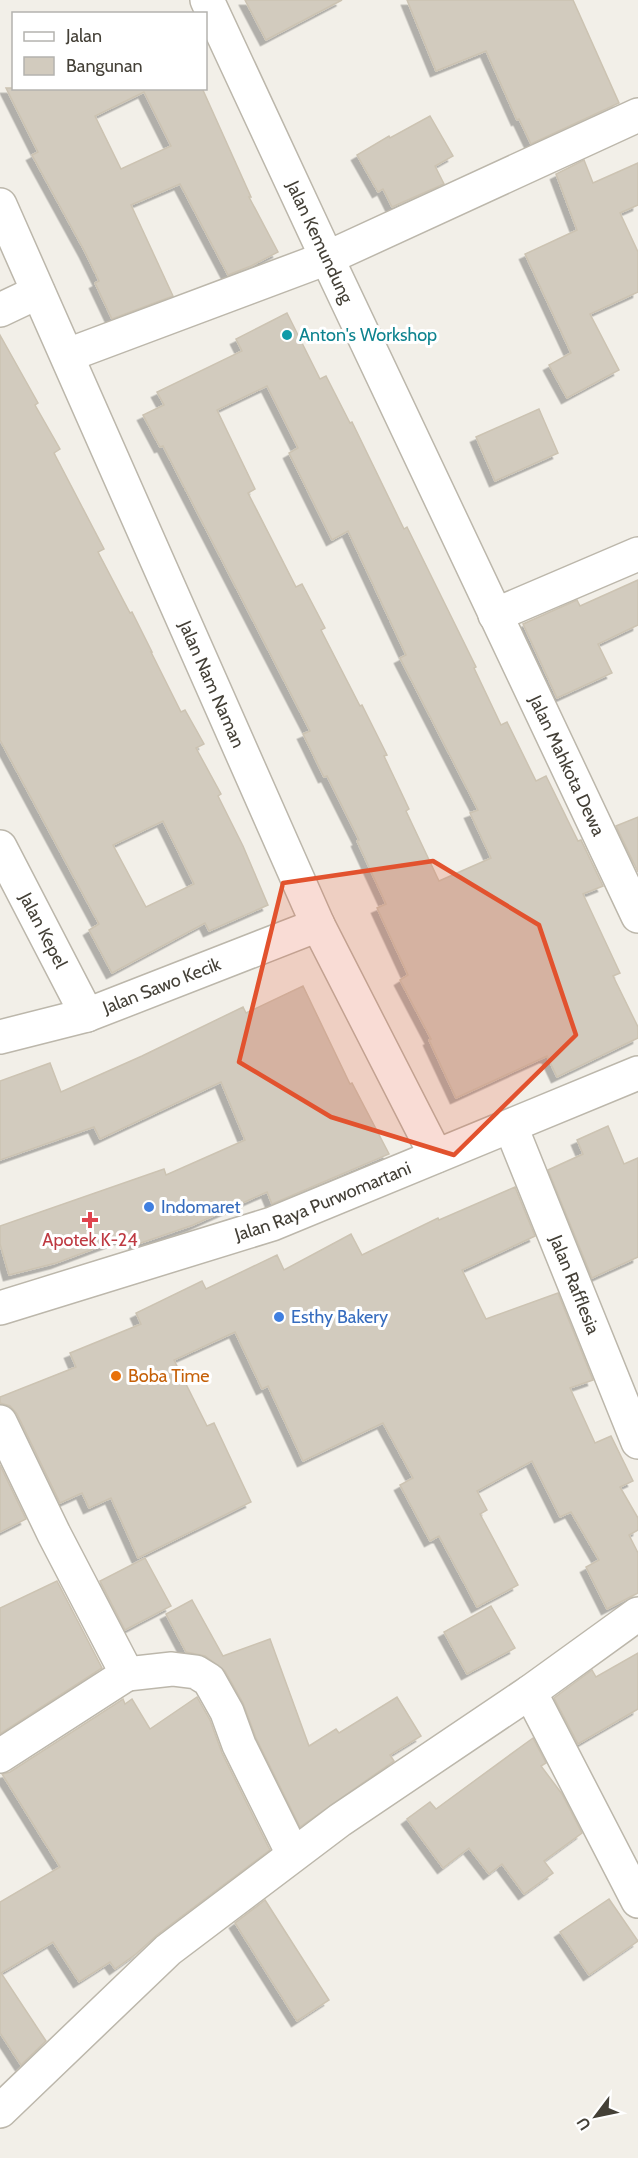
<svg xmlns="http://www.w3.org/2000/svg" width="638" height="2158" font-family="Cabin,sans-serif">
	<defs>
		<filter id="shadow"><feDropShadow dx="-5.5" dy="5.5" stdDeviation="0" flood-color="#0004"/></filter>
	</defs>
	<rect width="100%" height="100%" fill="#f2efe8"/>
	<!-- building -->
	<g fill="#d2cbbe" stroke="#ccc3b2" stroke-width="1.5" fill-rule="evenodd" filter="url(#shadow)">
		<polygon points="245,0 342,0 266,40"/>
		<polygon points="407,0 573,0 619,103 531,144 519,119 517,120 486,51 436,71"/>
		<path d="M6,88H202L251,197H249L278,252L251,266L228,275L180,184L131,205L173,296L112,319L95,283L99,281L85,252L32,155L38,152ZM144,92L171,146L121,169L95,116Z"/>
		<polygon points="430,116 453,156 435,166 444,184 392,207 383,189 378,192 357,155 389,136 390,138"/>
		<polygon points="584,160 593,183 638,163 638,205 620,213 638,252 638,292 590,314 619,370 567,398 549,365 571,353 525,254 577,230 556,174"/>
		<path d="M287,313L320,379L326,376L350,423L352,422L404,529L407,527L476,667L474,668L501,725L507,722L536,781L546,776L578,841L581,840L603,886L583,894L620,973L613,976L638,1027V1038L557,1077L547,1056L456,1098L429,1040L431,1039L400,980L408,975L377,908L386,904L357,841L359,840L327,776L324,777L303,734L310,731L163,446L160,447L143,415L164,405L157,392L242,351L236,339ZM267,386L298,448L289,453L332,540L348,531L406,655L400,658L478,810L470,813L491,858L439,881L406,811L409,809L384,756L387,755L362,705L360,706L321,630L325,628L302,584L296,587L248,493L255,489L217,410Z"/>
		<path d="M0,335L38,403L35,405L60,449L54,453L104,549L98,552L130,613L132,612L152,652H151L181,712L185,710L204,744L196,748L221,794L218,796L243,846L268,905L209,931L205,923L112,973L89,930L99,924L0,740ZM163,821L194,884L146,907L113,845Z"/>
		<polygon points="539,409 558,453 495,481 476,437"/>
		<polygon points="638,580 638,625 598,644 612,673 557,698 523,624 577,600 580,606"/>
		<polygon points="638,817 638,872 616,826"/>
		<polygon points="303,986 350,1084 352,1083 389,1154 272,1204 267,1192 193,1225 135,1245 131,1235 56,1263 9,1275 0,1244 0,1226 164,1169 166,1175 245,1140 221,1082 100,1139 94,1127 0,1160 0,1081 50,1063 61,1092 142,1056 243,1007 246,1013"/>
		<polygon points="608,1126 624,1164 638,1158 638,1257 592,1278 548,1170 583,1154 577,1140"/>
		<polygon points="515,1187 535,1236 462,1270 486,1319 558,1293 593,1380 570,1388 595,1443 611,1436 633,1481 620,1487 638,1518 638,1530 629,1535 638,1553 638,1593 607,1609 586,1567 599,1560 571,1512 560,1517 532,1461 477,1491 487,1510 480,1514 518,1585 477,1607 439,1536 430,1541 400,1485 413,1478 383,1423 303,1461 268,1386 262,1389 235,1332 174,1360 207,1426 214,1423 251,1502 138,1558 111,1498 89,1508 82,1493 60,1503 17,1414 10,1406 0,1403 0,1397 76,1367 70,1353 141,1324 136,1313 202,1281 206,1289 277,1255 284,1270 351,1234 362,1255 438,1218 439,1220"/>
		<polygon points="0,1465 26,1519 0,1532"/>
		<polygon points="145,1558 171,1606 125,1630 100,1581"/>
		<polygon points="57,1581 102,1668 0,1734 0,1608"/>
		<polygon points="192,1600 223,1656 270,1639 309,1746 336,1729 339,1733 397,1697 421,1736 390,1755 394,1761 300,1827 256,1738 243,1703 225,1671 205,1656 186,1652 166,1614"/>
		<polygon points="491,1606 515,1648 467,1674 444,1632"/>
		<polygon points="638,1653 638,1709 578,1744 554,1698 592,1670 596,1677"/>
		<polygon points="197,1697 210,1720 222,1753 270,1850 157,1935 136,1954 115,1969 110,1962 79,1982 53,1942 1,1973 46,2041 21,2065 0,2033 0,1902 60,1867 2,1774 10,1772 123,1699 125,1704 132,1699 150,1729"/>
		<polygon points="533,1738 546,1763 541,1766 562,1794 582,1833 544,1861 553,1873 524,1894 502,1864 489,1874 469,1848 443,1868 407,1819 430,1802 436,1809"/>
		<polygon points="609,1899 638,1941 589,1975 560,1932"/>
		<polygon points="265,1900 329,2000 297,2021 235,1923"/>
	</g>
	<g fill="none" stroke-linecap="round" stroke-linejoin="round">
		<!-- minor casing -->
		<g stroke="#bcb7ab" stroke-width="36">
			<g id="minor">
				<path id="s1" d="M207,0L327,258L638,916"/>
				<path id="s2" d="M0,205L318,925L436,1156"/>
				<polyline points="0,310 38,292"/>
				<polyline points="68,355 327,258 638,115"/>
				<polyline points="495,615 638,554"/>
				<path id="s3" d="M0,847L87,1015"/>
				<path id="s4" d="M0,1037L87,1015L318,925"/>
				<path id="s5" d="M511,1127L638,1442"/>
				<polyline points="0,1422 54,1534 127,1674 0,1756"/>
				<polyline points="127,1674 172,1669 196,1672 209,1680 227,1712 239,1745 293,1854"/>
				<polyline points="530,1692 638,1901"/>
				<polyline points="0,2111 168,1950 340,1820 530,1692 638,1614"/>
			</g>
		</g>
		<!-- tertiary casing -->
		<g stroke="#bcb7ab" stroke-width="36">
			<g id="tertiary">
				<path id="s6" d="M0,1308L272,1224L638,1073"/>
			</g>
		</g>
		<!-- minor -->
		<use href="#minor" stroke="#fff" stroke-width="33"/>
		<!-- tertiary -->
		<use href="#tertiary" stroke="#fff" stroke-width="33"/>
	</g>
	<!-- marked area -->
	<path fill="#e2522e" fill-opacity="0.2" stroke="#e2522e" stroke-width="4.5" stroke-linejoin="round" d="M433,861L539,925L576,1035L454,1155L331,1117L239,1062L283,883Z"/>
	<!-- markers -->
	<circle fill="#0f9aa8" stroke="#fff" stroke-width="2" cx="287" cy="335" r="6"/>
	<g fill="#3f7fe0" stroke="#fff" stroke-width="2">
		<circle cx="149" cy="1207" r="6"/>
		<circle cx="279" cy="1317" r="6"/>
	</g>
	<path fill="#e0444e" stroke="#fff" stroke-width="2" d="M87 1211h6v6h6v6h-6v6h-6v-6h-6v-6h6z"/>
	<circle fill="#e8710a" stroke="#fff" stroke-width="2" cx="116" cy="1376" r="6"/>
	<g text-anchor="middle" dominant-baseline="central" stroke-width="6" stroke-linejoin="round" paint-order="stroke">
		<!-- street labels -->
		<g font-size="18" fill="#444037" stroke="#fff">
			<text stroke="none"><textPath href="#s1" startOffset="267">Jalan Kemundung</textPath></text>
			<text stroke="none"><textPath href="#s2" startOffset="524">Jalan Nam Naman</textPath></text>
			<text stroke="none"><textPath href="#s1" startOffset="846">Jalan Mahkota Dewa</textPath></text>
			<text stroke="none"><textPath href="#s3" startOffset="94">Jalan Kepel</textPath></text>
			<text stroke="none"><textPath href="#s4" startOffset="170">Jalan Sawo Kecik</textPath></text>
			<text stroke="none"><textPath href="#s6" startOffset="340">Jalan Raya Purwomartani</textPath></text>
			<text stroke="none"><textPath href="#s5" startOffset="170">Jalan Rafflesia</textPath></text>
		</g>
		<!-- culture labels -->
		<g font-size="18" fill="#0d838f" stroke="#fff" text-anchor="start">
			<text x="299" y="335">Anton's Workshop</text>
		</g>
		<!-- shop labels -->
		<g font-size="18" fill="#366cbe" stroke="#fff" text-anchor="start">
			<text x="161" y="1207">Indomaret</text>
			<text x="291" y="1317">Esthy Bakery</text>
		</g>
		<!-- health labels -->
		<g font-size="18" fill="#be3a42" stroke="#fff">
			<text x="90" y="1240">Apotek K-24</text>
		</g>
		<!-- food labels -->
		<g font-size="18" fill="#c56008" stroke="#fff" text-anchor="start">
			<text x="128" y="1376">Boba Time</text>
		</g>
	</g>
	<!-- legend -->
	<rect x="12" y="12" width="195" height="78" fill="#ffffff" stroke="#b4b3af" stroke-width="1.5"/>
	<rect x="24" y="32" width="30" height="9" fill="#ffffff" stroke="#b4b3af" stroke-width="1.5"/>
	<text x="66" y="42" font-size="18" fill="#444037">Jalan</text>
	<rect x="24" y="57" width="30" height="18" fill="#d2cbbe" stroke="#b4b3af" stroke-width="1.5"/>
	<text x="66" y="72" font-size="18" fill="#444037">Bangunan</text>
	<!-- north arrow -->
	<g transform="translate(596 2116) rotate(238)" stroke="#ffffff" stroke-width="4.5" paint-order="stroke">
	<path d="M0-4.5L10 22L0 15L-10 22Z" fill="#444037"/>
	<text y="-9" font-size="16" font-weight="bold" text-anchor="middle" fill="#444037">U</text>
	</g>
</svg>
